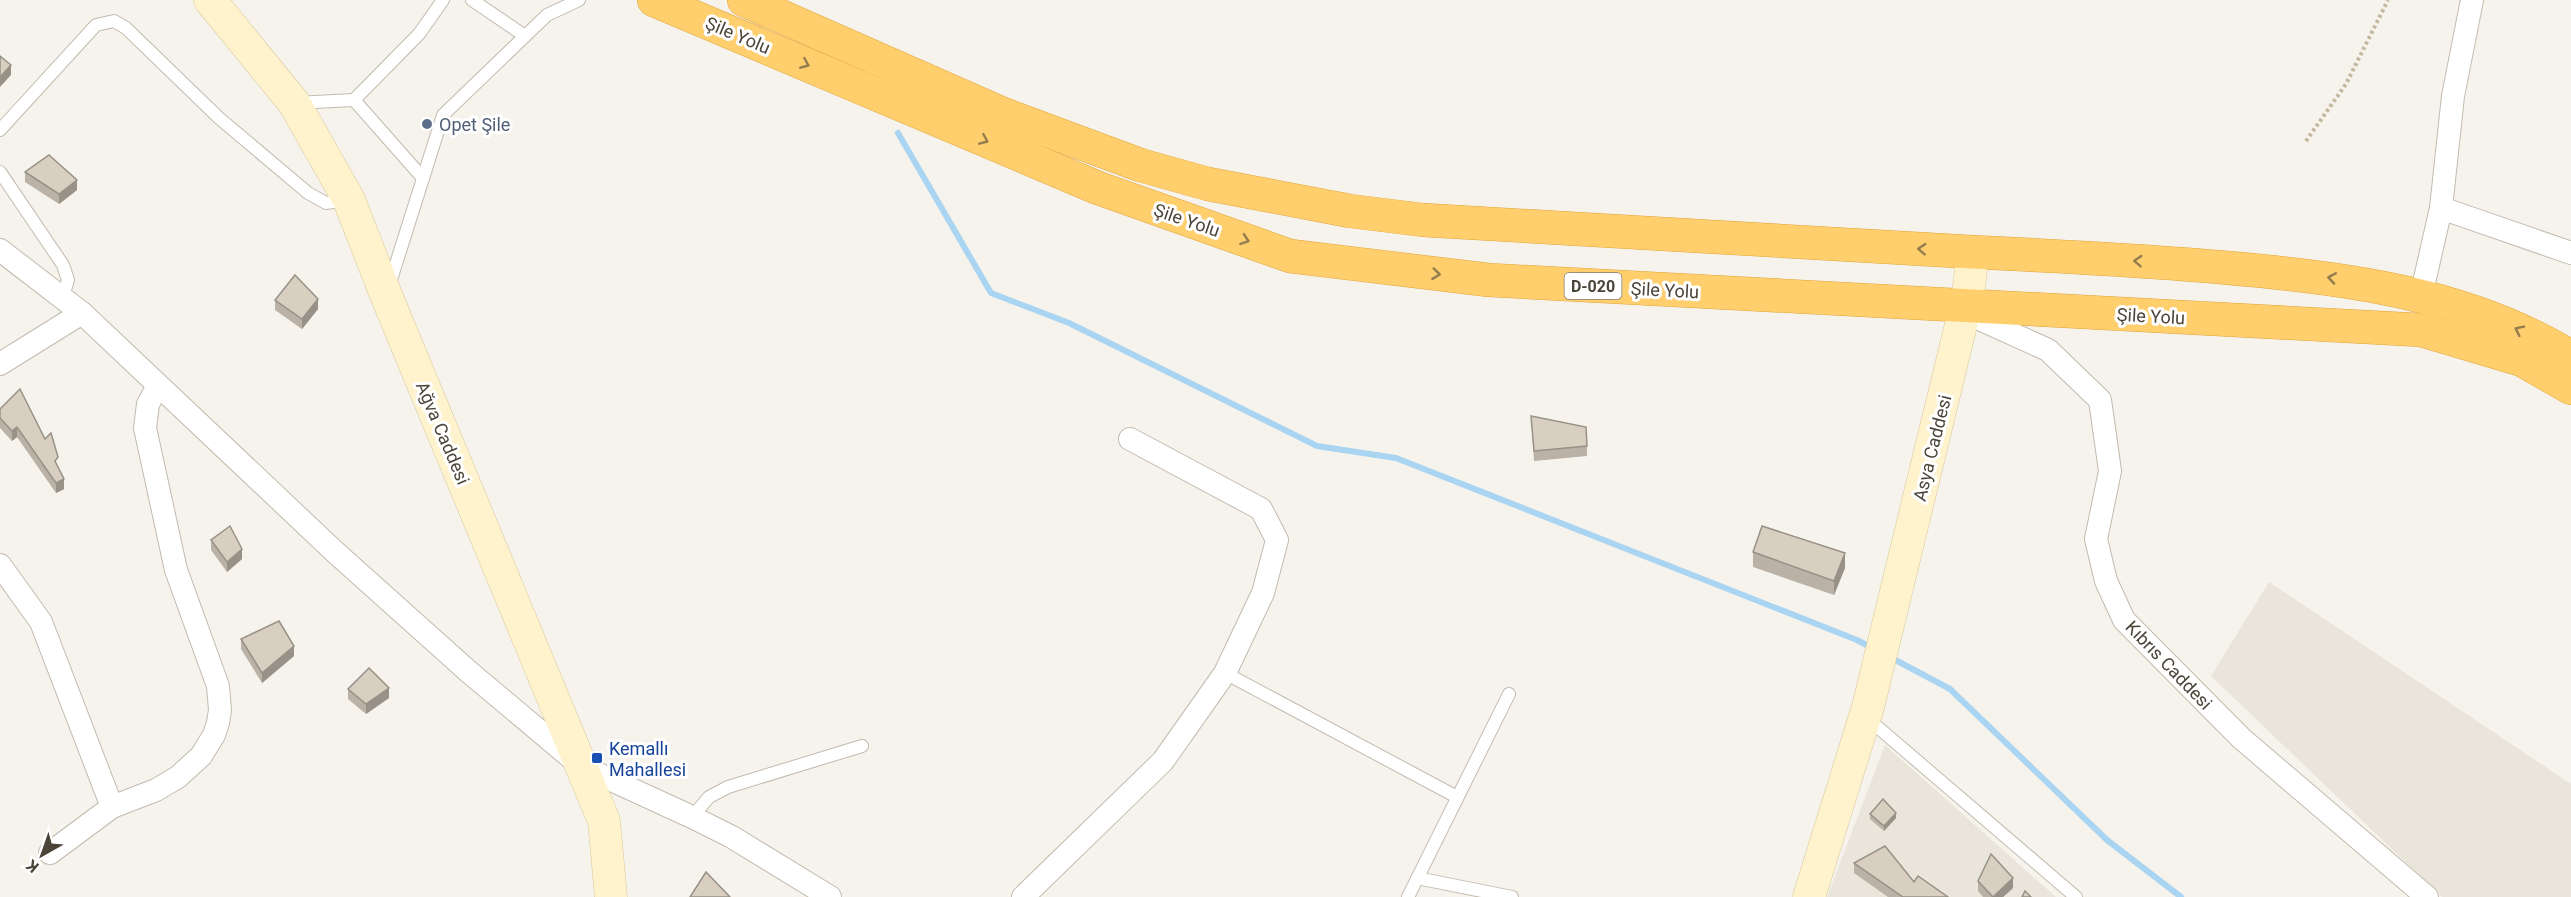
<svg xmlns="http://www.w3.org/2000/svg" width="2571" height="897" font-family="Roboto,sans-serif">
	<rect width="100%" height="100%" fill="#f6f3ec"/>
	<!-- residential -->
	<g fill="#eae5da">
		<polygon points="2269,582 2571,784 2571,897 2442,897 2211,676"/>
		<polygon points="1885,745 2056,897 1827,897"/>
	</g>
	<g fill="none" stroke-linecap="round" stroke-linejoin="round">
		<!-- stream -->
		<g stroke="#a9d4f2" stroke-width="6">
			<polyline points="898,133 991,293 1069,323 1317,446 1396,458 1857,640 1874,649"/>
			<polyline points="1888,656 1950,689 2107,840 2181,897"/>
		</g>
		<!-- lane casing -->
		<g stroke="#c2bbae" stroke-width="14">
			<g id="lane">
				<polyline points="472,0 525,36"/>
				<polyline points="354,100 422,177"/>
				<polyline points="295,103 354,100 419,34 443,0"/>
				<polyline points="0,130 96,25 114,21 126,28 219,118 308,193 326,203 348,200"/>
				<polyline points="0,172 63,265 68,280 63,296"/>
				<polyline points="389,286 443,115 547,15 579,0"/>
				<polyline points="1225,673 1457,797"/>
				<polyline points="1867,718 2076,897"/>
				<polyline points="692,817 709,797 728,787 862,746"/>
				<polyline points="1417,878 1512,897"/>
				<polyline points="1408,897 1509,694"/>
			</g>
		</g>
		<!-- street casing -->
		<g stroke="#c2bbae" stroke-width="24">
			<g id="street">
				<polyline points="2441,208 2571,253"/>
				<polyline points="0,250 82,313 335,552 469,672 581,766 692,817 732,837 830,897"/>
				<polyline points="2421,296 2441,208 2453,96 2472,0"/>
				<polyline points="1964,312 2048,350 2100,400 2110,471 2096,539 2106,581 2124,620 2241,738 2427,897"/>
				<polyline points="0,364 82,313"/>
				<polyline points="0,565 41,622 112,807"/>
				<polyline points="50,853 112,807 156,790 178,777 201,756 214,735 218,723 220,710 218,686 176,570 145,428 148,404 158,386"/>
				<polyline points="1023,897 1163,761 1225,673 1263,593 1277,540 1261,509 1130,439"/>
			</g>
		</g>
		<!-- secondary casing -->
		<g stroke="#d6c79b" stroke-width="33">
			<g id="secondary">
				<polyline points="210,0 294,103 349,200 386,295 604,821 611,897"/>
				<polyline points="1809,897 1868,707 1968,296 1973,252"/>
			</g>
		</g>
		<!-- highway casing -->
		<g stroke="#e0a43c" stroke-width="34">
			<g id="highway">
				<polyline points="654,0 1098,188 1290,256 1489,280 2421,330 2522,360 2571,388"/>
				<path d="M744,0L1003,114L1140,165L1208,184L1350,211L1423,220C1606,230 1789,241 1972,252C2058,256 2143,260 2229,268C2347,278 2468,294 2571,357"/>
			</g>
		</g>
		<!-- path -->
		<polyline stroke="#c4b79f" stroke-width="4" stroke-dasharray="3 3" stroke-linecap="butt" points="2306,141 2346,84 2388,0"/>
		<!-- lane -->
		<use href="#lane" stroke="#fff" stroke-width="12"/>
		<!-- street -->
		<use href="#street" stroke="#fff" stroke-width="22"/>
		<!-- secondary -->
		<use href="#secondary" stroke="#fff3cd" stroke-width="32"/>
		<!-- highway -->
		<use href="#highway" stroke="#ffcf6e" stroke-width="33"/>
	</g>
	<!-- wall -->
	<g fill="#bab2a6">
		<polygon points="25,172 77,190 59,204 25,182"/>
		<polygon points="275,300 318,309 302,329 275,310"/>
		<polygon points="0,409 58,466 64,489 56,493 17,437 12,441 0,428"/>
		<polygon points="1531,416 1587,446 1587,456 1534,461"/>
		<polygon points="211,540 242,559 227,572 211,550"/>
		<polygon points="1753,552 1845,568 1834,595 1753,567"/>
		<polygon points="241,639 294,656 262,683 241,649"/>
		<polygon points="348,689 389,698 366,714 348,699"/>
		<polygon points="1870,814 1896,818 1884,831 1870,819"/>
		<polygon points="1854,863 1914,882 1948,897 1888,897 1854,873"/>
		<polygon points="1978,881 2013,888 2003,897 1983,897 1978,891"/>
	</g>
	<!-- shaded-wall -->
	<g fill="#979187">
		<polygon points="11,65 11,75 0,87 0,77"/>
		<polygon points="77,180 77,190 59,204 59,194"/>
		<polygon points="318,299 318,309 302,329 302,319"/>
		<polygon points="17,427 17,437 12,441 12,431"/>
		<polygon points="64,479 64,489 56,493 56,483"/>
		<polygon points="242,549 242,559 227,572 227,562"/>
		<polygon points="1845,553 1845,568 1834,595 1834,581"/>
		<polygon points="294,646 294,656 262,683 262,673"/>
		<polygon points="389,688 389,698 366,714 366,704"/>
		<polygon points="1896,813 1896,818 1884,831 1884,826"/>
		<polygon points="2013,878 2013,888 2003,897 1993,897"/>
	</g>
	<!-- building -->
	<g fill="#d8cfc1" stroke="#979187" stroke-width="1.5">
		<polygon points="0,56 11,65 0,77"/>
		<polygon points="49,155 77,180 59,194 25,172"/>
		<polygon points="295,275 318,299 302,319 275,300"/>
		<polygon points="20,389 45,439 51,433 58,457 55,461 64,479 56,483 17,427 12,431 0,418 0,409"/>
		<polygon points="1531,416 1586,427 1587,446 1534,451"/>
		<polygon points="230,526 242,549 227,562 211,540"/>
		<polygon points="1762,526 1845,553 1834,581 1753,552"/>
		<polygon points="279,621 294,646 262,673 241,639"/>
		<polygon points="369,668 389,688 366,704 348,689"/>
		<polygon points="1883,799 1896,813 1884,826 1870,814"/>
		<polygon points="1885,846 1914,882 1918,876 1948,897 1903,897 1854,863"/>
		<polygon points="1991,854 2013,878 1993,897 1978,881"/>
		<polygon points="706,872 730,897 690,897"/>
		<polygon points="2025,891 2031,897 2022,897"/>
	</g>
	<!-- one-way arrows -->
	<defs><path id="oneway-chevron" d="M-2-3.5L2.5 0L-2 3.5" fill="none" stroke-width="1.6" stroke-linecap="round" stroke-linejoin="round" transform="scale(1.5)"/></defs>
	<g stroke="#937c4e">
		<use href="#oneway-chevron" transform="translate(805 64) rotate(23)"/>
		<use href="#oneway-chevron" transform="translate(984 140) rotate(23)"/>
		<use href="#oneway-chevron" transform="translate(1245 240) rotate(19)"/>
		<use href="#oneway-chevron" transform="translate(1922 249) rotate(-177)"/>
		<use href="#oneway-chevron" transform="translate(2138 261) rotate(-177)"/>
		<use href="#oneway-chevron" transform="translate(1436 274) rotate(7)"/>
		<use href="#oneway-chevron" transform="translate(2332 278) rotate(-171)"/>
		<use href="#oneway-chevron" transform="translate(2519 330) rotate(-154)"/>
	</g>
	<!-- markers -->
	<circle fill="#5c6f8a" stroke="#fff" stroke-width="2" cx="427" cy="124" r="6"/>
	<rect fill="#1a4fb4" stroke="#fff" stroke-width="2" x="591" y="752" width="12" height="12" rx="3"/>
	<g text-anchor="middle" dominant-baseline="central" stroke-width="6" stroke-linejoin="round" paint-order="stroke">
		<!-- shield labels -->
		<rect fill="#fff" stroke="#817c74" stroke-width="1.5" x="1564.5" y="273" width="57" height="26" rx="4.5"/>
		<g font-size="16" font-weight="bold" fill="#4b4439">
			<text x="1593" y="286">D-020</text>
		</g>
		<!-- street labels -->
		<g font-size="18" fill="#4b4439" stroke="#fff">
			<text transform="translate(738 35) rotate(23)">Şile Yolu</text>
			<text transform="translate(1187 220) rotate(19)">Şile Yolu</text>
			<text transform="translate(1665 290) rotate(3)">Şile Yolu</text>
			<text transform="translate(2151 316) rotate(3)">Şile Yolu</text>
			<text transform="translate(443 433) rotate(67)">Ağva Caddesi</text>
			<text transform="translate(1932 448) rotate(-76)">Asya Caddesi</text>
			<text transform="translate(2169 665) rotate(46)">Kıbrıs Caddesi</text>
		</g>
		<!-- service labels -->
		<g font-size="18" fill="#4e5e75" stroke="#fff" text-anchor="start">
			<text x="439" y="124">Opet Şile</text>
		</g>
		<!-- transit labels -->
		<g font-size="18" fill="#164399" stroke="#fff" text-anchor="start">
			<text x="609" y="748">Kemallı<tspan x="609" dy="21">Mahallesi</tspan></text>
		</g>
	</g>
	<!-- north arrow -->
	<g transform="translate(42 855) rotate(220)" stroke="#ffffff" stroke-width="4.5" paint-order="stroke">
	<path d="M0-4.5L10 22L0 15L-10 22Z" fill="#4b4439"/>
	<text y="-9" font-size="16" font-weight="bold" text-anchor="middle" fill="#4b4439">K</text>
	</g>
</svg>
